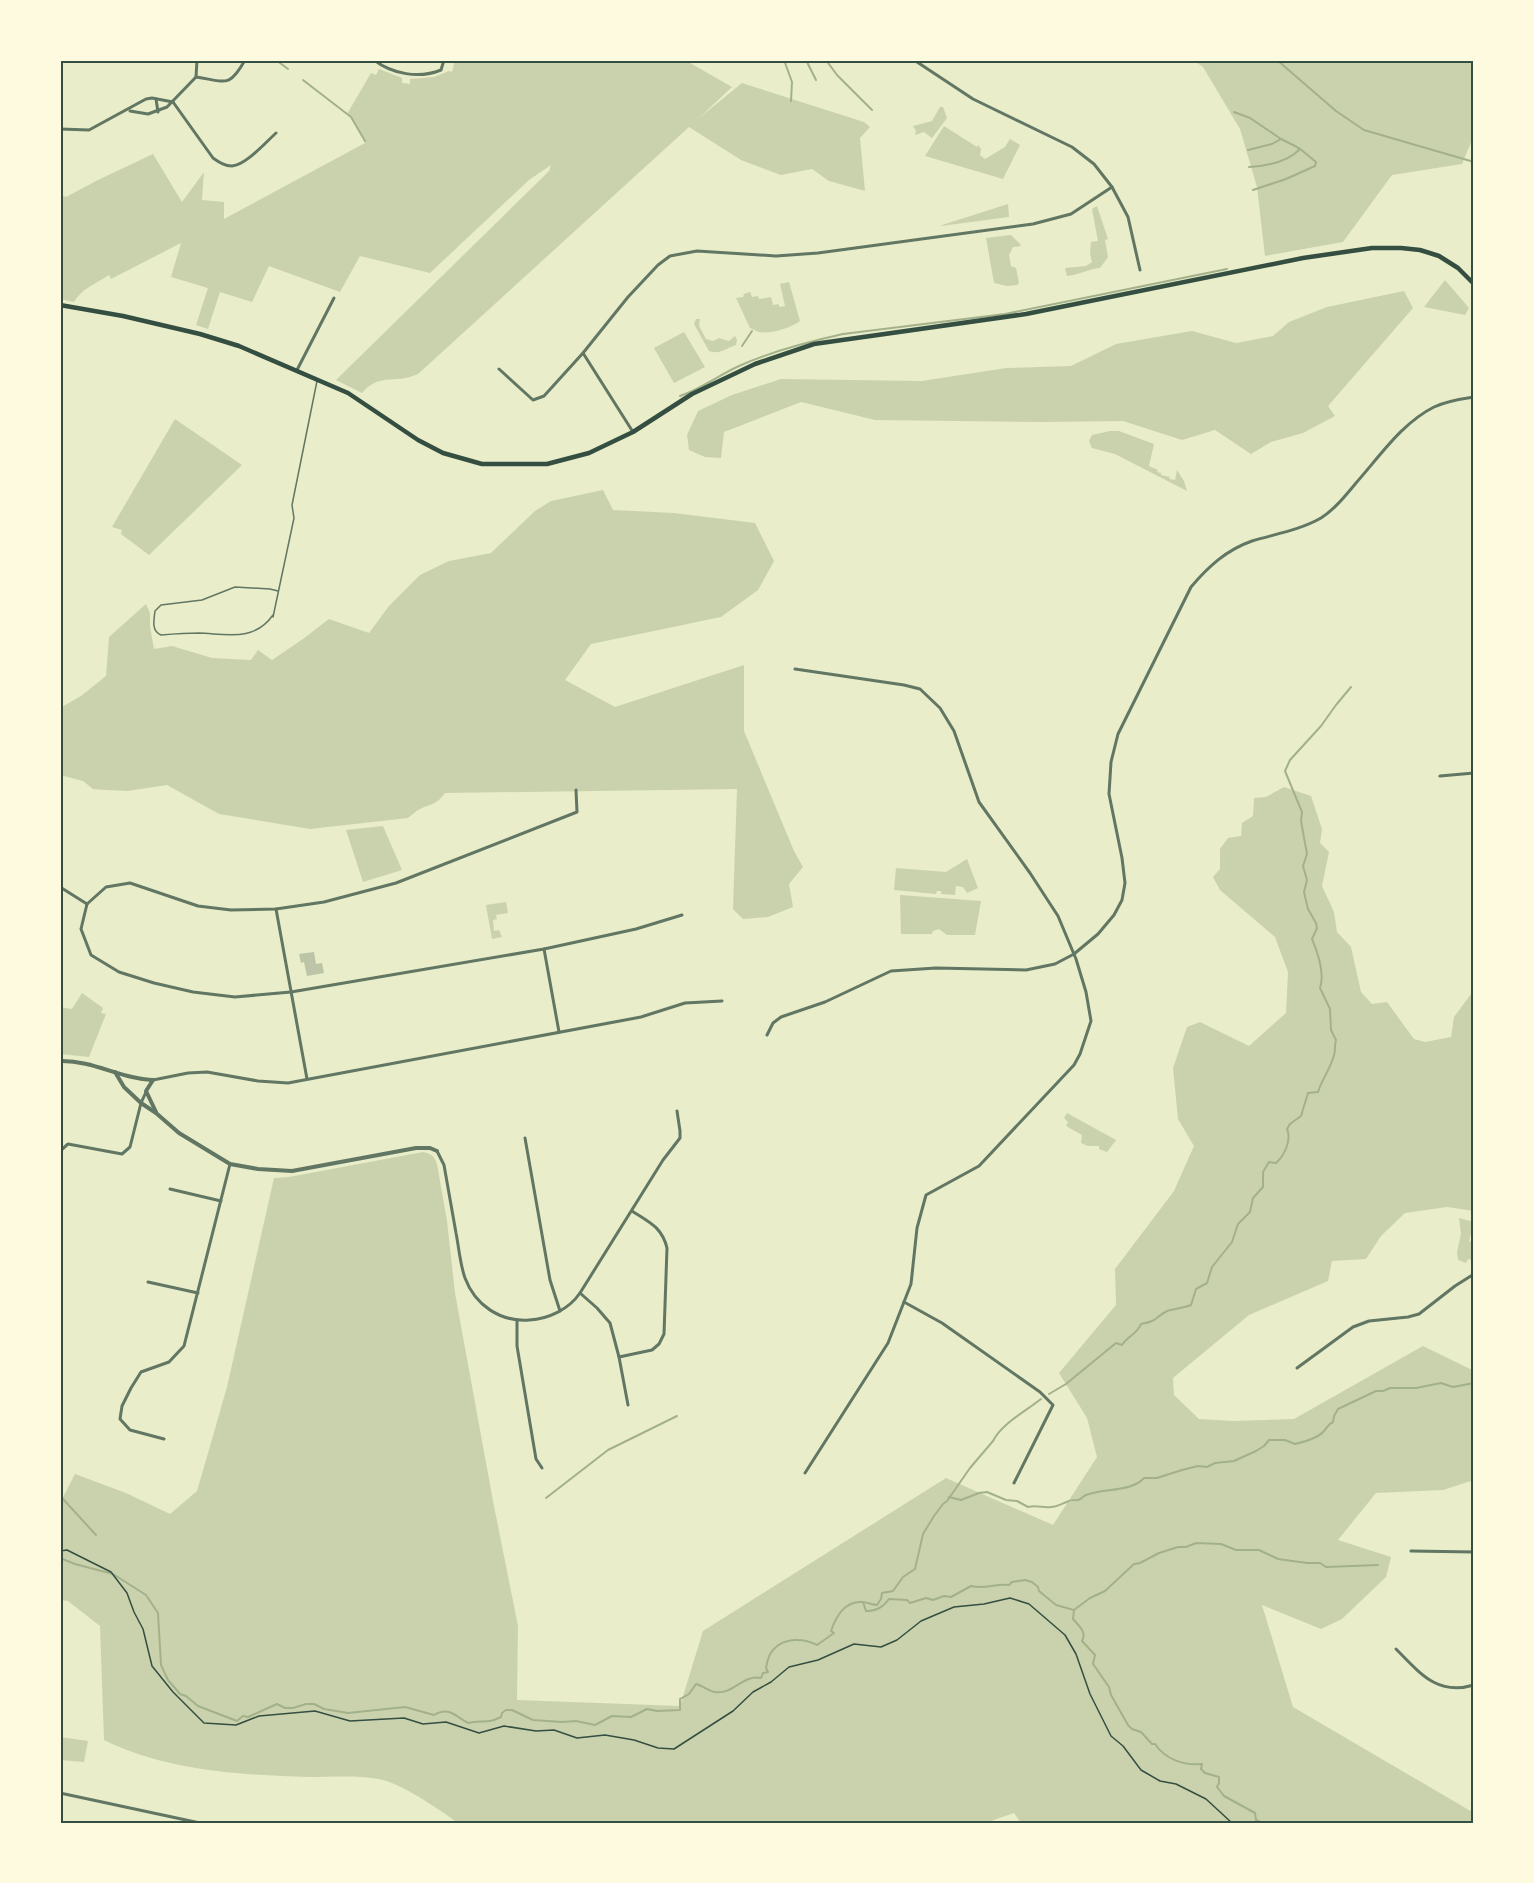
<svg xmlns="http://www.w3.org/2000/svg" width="1534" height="1883" font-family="Overpass,sans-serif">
	<rect width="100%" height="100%" fill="#e9edc9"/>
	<!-- green -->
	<g fill="#cad2ad">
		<path d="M455,60H685L732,87L699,118L742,83L864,122L870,127L860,138L865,191L829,181L812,169L781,175L741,160L689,127L418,374C394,385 380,372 362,393L336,380L541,179L549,171L551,165L529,180L430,273L360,256L340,292L269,266L252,302L220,292L208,329L196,325L208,288L171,277L181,243L111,279L109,275C97,283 81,289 74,302L60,299V198L64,196L66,197L98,180L153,154L182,202L204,172L202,200L224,202V219L365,143L351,117L347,114L371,73L376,75L379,69L402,78V83L410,84V79L434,77L449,71L452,72Z"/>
		<polygon points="1193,60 1474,60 1474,135 1462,164 1392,175 1343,242 1265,256 1257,187 1240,129 1203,67"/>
		<polygon points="940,107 943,107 947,118 932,138 924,132 915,135 916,131 913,126 932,121"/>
		<polygon points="944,126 977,147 978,145 981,149 980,155 985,159 1005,147 1010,139 1020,145 1003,179 925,156"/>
		<polygon points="1008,204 1009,217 941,226 942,225"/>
		<path d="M1097,206L1108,239L1105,240L1108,257L1100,268C1089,269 1078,275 1067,276L1065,268L1086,266L1092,262L1090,254L1091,242L1098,241L1092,209Z"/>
		<polygon points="1011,235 1020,244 1021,246 1013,247 1009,255 1011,266 1016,268 1019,283 1017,285 1007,286 994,283 986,238"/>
		<polygon points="1445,280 1469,308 1465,315 1424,307"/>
		<path d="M789,282L800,321C791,328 771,334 759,332C758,332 751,328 750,328L736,298L743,297L744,294L750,292L752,297L758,296L759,299L771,297L773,305L778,304L780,307L785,306L780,284Z"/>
		<polygon points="1404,291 1413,308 1328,406 1335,416 1303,433 1271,442 1251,454 1215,430 1182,440 1123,421 1041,422 875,420 801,402 724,432 721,458 705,457 689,450 687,435 698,411 732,395 781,379 922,381 1006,368 1071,366 1116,344 1192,331 1236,343 1273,336 1289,322 1327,307"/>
		<path d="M696,319H700L699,326L706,339L713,341L719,338L729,341L735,336L737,340L736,345C727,348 719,355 709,351L694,324Z"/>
		<polygon points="684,332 705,367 674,383 654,348"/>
		<polygon points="175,419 242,465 149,555 121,534 122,530 112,527"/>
		<polygon points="1110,431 1119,431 1154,444 1149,466 1158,470 1157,472 1161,473 1161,475 1170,477 1169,479 1175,480 1177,470 1184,481 1187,491 1115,454 1092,448 1089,441 1092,435"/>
		<path d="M603,490L613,510L674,513L755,523L774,561L758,590L721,617L591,644L565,680L615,707L744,665V731L794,851L803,867L789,884L793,907L768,917L743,919L733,909L737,789L445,793C436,805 433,803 420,809C416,811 412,815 408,818L310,829L219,814L167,785L127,791L106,790L93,789L83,781L60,775V708L81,696L106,676L109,637L146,604L150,613V627L154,649L172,646L212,658L251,660L258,650L272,660L303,639L329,619L369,633L389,606L420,575L449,561L491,553L535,511L551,501Z"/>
		<path d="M1284,787L1311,796L1322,829L1320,843L1329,852L1322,886L1334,912L1337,932L1351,947L1361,992L1372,1004L1387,1002L1414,1039L1425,1042L1451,1037L1454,1017L1474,990V1211L1447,1207L1405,1213L1381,1236L1366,1259L1332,1261L1328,1281L1249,1315L1173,1378L1174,1395L1199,1419L1233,1421L1294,1419L1423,1346L1470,1369H1474V1480L1443,1490L1376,1493L1338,1540L1391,1557L1386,1577L1342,1619L1321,1629L1262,1605L1293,1707L1474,1813V1823H1021L1014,1813L985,1823H458C440,1810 400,1782 378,1779C357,1775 331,1777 309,1777C241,1775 167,1771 104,1740L100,1626L68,1601L60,1600V1503L75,1474L126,1493L170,1514L197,1491L206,1460L227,1387L274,1178L289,1177L423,1152C432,1154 434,1156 437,1164L447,1221L455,1293L493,1501L518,1626L517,1700L680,1706L703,1631L946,1478L1053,1525L1097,1457L1087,1418L1059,1373L1116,1305L1115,1269L1174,1191L1194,1146L1178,1119L1173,1068L1187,1027L1200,1022L1249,1046L1286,1013L1288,972L1275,937L1220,890L1213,877L1220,869V849L1228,838L1241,836L1242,823L1253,816L1254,798L1266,797Z"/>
		<polygon points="383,826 402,870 363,882 346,830"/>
		<polygon points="967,859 978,888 967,893 963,887 956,886 955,895 941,894 941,891 937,891 936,894 894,890 896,868 946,872"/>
		<polygon points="900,895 981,901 975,935 947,935 939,929 933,931 932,934 901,934"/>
		<polygon points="506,902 508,913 496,915 497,919 493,920 494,931 499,930 502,937 492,939 486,905"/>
		<polygon points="82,993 103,1008 101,1013 106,1014 89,1057 60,1054 60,1007 72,1009"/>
		<polygon points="1067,1113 1116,1140 1107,1152 1099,1149 1099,1146 1088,1146 1081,1143 1082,1135 1066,1126 1068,1122 1064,1118"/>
		<polygon points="1459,1218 1474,1222 1469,1241 1474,1243 1474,1261 1468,1259 1466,1263 1458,1260 1457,1252 1461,1234"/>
		<polygon points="60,1737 88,1741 84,1762 60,1760"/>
	</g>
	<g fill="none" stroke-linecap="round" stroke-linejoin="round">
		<!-- stream -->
		<g stroke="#a3b18a" stroke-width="2">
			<polyline points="276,60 288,69"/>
			<polyline points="784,60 792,82 791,101"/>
			<polyline points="806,60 816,80"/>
			<polyline points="826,60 837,75 872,110"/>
			<polyline points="1277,60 1336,111 1364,130 1474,162"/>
			<polyline points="303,80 351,117 365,141"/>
			<polyline points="1234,112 1250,118 1281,139"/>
			<path d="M1248,150L1272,144L1281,139L1297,147L1299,150C1287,162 1265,166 1249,167"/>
			<polyline points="1253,190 1286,179 1315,166 1316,162 1299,148"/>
			<polyline points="742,346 752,331"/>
			<path d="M680,396C701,389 719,375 739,366C772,351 807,342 843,334L1005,314L1227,269"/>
			<path d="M1049,1394L1066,1384L1116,1343L1122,1345C1127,1337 1138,1333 1141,1324C1158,1321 1154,1318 1167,1311C1172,1309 1184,1308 1191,1305L1196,1289L1207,1283L1212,1267L1232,1242L1238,1224L1250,1212L1253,1198L1263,1187V1172L1269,1162L1276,1163C1284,1156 1292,1140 1287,1129L1290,1124L1301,1116L1308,1093L1318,1092C1322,1079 1331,1068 1334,1055C1336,1048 1334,1046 1336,1040L1331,1030L1330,1009L1320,988C1325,973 1318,953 1312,939L1317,928L1316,923L1308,909L1304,892L1307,880L1303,866L1307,854L1301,821L1302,812L1285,771L1290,760L1321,726L1336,705L1351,687"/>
			<path d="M949,1497L961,1500L979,1493L987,1492L1006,1500L1017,1501L1028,1507C1037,1505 1043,1508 1051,1507C1058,1507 1063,1503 1069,1501C1069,1500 1077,1500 1078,1500C1084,1498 1081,1497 1086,1495C1103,1488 1132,1492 1144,1478H1157L1182,1470L1198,1466L1207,1467L1215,1463L1234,1461L1256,1451L1264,1446L1269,1440H1285L1295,1444C1303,1442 1317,1439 1323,1432C1328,1427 1327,1425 1333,1422L1334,1416L1338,1409L1376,1391H1383L1390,1388H1416L1441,1383L1453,1387L1474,1383"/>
			<polyline points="546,1498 608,1450 677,1416"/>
			<polyline points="63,1499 96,1535"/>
			<path d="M60,1558L75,1564L113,1574L146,1595L158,1613L161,1665L168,1680L180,1694L186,1696L198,1706L237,1721L243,1716L248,1717L277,1704L285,1708H293L306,1704H314L324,1709L348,1713L405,1707L434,1715C449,1706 455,1716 468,1723C483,1719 485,1725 501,1717L502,1713L506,1710H512L533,1720L562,1722L576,1721L595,1725L612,1716L631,1717L647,1709L657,1711L680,1710V1699L689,1694L696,1684C703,1686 709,1691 715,1692C733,1695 743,1674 761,1678L763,1673L768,1672L766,1668C767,1662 769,1654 773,1650C784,1637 804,1638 817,1645L834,1633L831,1631C836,1617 844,1601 862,1602C867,1602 872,1605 877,1605L881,1599L882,1593L893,1591L903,1577L915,1569L923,1534L934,1516L943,1504L947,1501L970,1468L993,1441C1001,1424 1026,1411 1041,1399"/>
			<path d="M863,1602L866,1611C877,1611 883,1607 889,1599L907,1600L910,1603L926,1598L933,1600L944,1596L951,1597L971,1586C985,1590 995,1583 1009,1585L1012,1582L1025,1580L1032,1582L1038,1587L1039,1591L1056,1605L1074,1610L1073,1619C1079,1626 1087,1632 1082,1641L1095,1655L1093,1664L1109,1687L1111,1695L1128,1725L1132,1729L1141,1732L1152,1744H1155C1165,1759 1184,1766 1202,1764L1201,1769L1205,1773L1219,1777V1783L1217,1787L1224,1796L1255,1813L1256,1820L1263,1823"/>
			<polyline points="1074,1610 1090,1598 1105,1591 1134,1564 1140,1563 1159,1553 1178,1547 1186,1547 1196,1543 1221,1544 1236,1550 1259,1550 1278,1559 1307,1563 1320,1563 1326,1567 1378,1565"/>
		</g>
	</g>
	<!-- building -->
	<polygon fill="#bcc5a7" points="314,952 316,964 322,963 324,973 307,976 304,962 301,963 299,954"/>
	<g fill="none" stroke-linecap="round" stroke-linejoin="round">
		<!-- path -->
		<polyline stroke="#344e41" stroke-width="1.5" points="60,1551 67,1550 111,1572 127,1593 134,1612 143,1629 152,1666 173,1692 204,1723 236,1725 259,1716 315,1711 350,1721 404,1718 423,1724 446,1722 479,1733 504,1726 536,1731 554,1730 577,1738 605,1735 634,1740 658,1748 674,1749 733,1711 753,1692 771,1682 789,1667 818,1660 854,1644 881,1647 897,1640 921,1621 954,1607 984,1604 1010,1598 1029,1604 1065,1635 1076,1654 1090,1694 1111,1736 1123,1746 1141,1770 1160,1781 1176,1784 1206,1799 1232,1823"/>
		<!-- service -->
		<path stroke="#617663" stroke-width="1.5" d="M278,591L270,589L235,587L202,600L161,605L155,611C154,620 151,631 161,635C173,634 186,633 199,633C227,634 254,642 273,615V617L294,518L292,505L317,381"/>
		<!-- minor -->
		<g stroke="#617663" stroke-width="3">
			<path d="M374,60C392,74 419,79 441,70L444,60"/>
			<polyline points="914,60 973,99 1072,147 1094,164 1112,187 1128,217 1140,270"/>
			<path d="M196,77C225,81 229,89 245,60"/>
			<polyline points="156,99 158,112"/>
			<path d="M173,102L213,158C219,162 224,166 232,166C246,165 266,142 276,133"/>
			<polyline points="130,111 148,114 167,107 196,77 197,60"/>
			<polyline points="60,129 89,130 146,99 152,98 173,102"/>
			<polyline points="583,353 633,432"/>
			<polyline points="499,369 533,400 544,396 583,353 628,297 658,265 670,256 697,251 776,256 818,253 1033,224 1071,214 1112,187"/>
			<polyline points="297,370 334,298"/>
			<polyline points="795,669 904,685 920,689 940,708 954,731 979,802 1030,873 1058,916 1076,959 1086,992 1091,1021 1080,1054 1074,1065 979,1166 926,1195 917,1228 911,1284 888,1343 805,1473"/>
			<polyline points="1440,776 1474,773"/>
			<polyline points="60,887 87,904"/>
			<polyline points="87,904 81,929 91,955 119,972 154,983 193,992 235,997 291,992 544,949 636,929 682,915"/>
			<polyline points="87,904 106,887 130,883 198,906 231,910 276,909 324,902 396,883 577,812 576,790"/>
			<polyline points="276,909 307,1079"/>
			<polyline points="544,949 559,1032"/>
			<path d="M767,1035L773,1023L781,1017L825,1002L891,971L936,968L1026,970L1055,964L1074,954L1098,934L1114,915L1122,900L1125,883L1122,858L1109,794L1111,762L1118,734L1191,587C1208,567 1226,550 1252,541C1275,534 1300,530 1321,518C1335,509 1345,496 1356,483C1380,456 1402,423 1434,407C1447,401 1460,399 1474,397"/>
			<polyline points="153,1080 188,1073 207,1072 258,1081 288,1083 641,1017 685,1003 722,1001"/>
			<polyline points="525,1138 550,1280 560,1311"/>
			<polyline points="60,1151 68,1144 122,1154 130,1147 141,1103 146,1092"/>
			<path d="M437,1151L444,1165C448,1188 452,1210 456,1233C459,1248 460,1264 465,1278C475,1305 500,1322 529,1320C549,1319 569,1309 580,1293L663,1160L680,1138V1131L677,1111"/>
			<polyline points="170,1189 221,1201"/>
			<polyline points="148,1282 198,1293"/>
			<polyline points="580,1293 597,1308 610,1323 619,1357 628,1405"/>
			<polyline points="904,1302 942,1323 1040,1392 1053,1405 1014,1483"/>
			<polyline points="517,1320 517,1346 536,1459 542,1468"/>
			<path d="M619,1357L652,1350L659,1344L664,1334L667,1248C662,1227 649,1222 632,1211"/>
			<polyline points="1297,1368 1353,1327 1369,1321 1408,1317 1419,1314 1455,1286 1474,1274"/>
			<polyline points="164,1439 130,1430 120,1419 122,1406 131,1388 141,1372 169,1362 184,1346 230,1164"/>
			<polyline points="1411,1551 1474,1552"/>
			<path d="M1396,1649C1420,1673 1437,1696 1474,1685"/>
			<polyline points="60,1793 200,1823"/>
		</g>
		<!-- tertiary -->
		<g stroke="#617663" stroke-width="4">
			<path d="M60,1061C93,1060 121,1079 153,1080L146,1091L156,1112"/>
			<polyline points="115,1072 124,1087 141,1103 156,1113 179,1133 230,1164 258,1169 292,1171 416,1148 430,1148 437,1151"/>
		</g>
		<!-- secondary -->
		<polyline stroke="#344e41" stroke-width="4.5" points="60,305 123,316 200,334 239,346 348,393 418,440 443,453 482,464 547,464 589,453 633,432 692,394 755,364 814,344 1026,314 1303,258 1372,248 1401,248 1420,250 1439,256 1458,268 1474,284"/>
	</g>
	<!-- border -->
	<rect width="1534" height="1883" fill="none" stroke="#fefae0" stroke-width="123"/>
	<rect x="62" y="62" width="1410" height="1760" fill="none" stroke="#344e41" stroke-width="2"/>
</svg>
